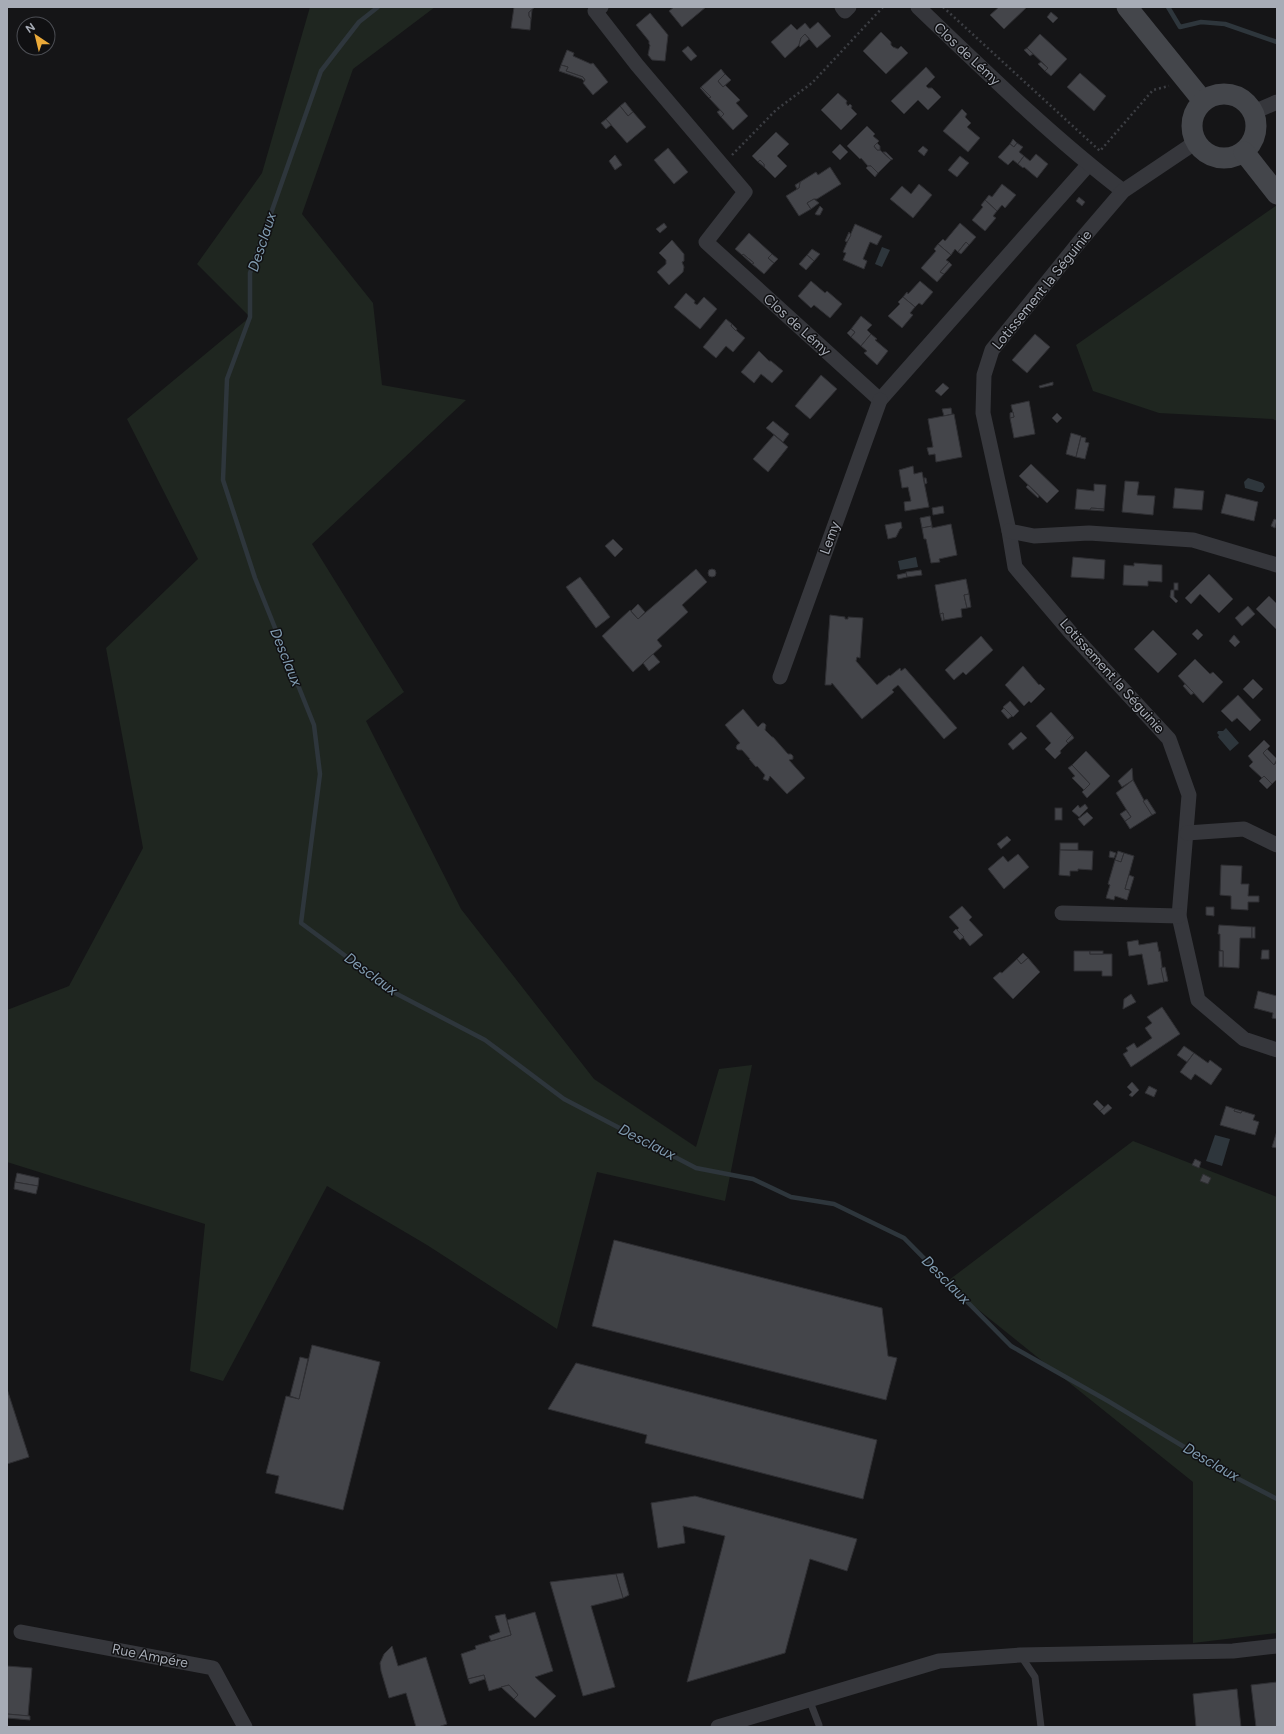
<svg xmlns="http://www.w3.org/2000/svg" width="1284" height="1734" font-family="Figtree,sans-serif">
	<rect width="100%" height="100%" fill="#151517"/>
	<!-- green -->
	<g fill="#1f2620">
		<polygon points="310,7 435,7 353,69 302,214 373,303 382,385 466,400 312,544 404,692 366,721 461,909 594,1079 696,1147 719,1069 752,1065 725,1201 597,1172 557,1329 427,1245 327,1186 223,1381 190,1371 205,1224 7,1162 7,1010 69,986 143,848 106,648 198,559 127,419 250,317 197,264 262,173"/>
		<polygon points="1277,205 1277,421 1273,419 1159,413 1093,391 1076,345"/>
		<polygon points="1133,1141 1277,1197 1277,1633 1193,1643 1193,1482 945,1283"/>
	</g>
	<!-- water -->
	<g fill="#2e363c">
		<polygon points="882,247 890,250 882,267 875,264"/>
		<polygon points="1248,478 1263,483 1265,487 1262,492 1259,492 1245,488 1244,482"/>
		<polygon points="916,557 918,567 900,570 898,561"/>
		<polygon points="1226,728 1239,743 1230,751 1218,737 1219,735 1217,733 1218,731 1223,731"/>
		<polygon points="1215,1135 1230,1139 1222,1166 1206,1161"/>
	</g>
	<g fill="none" stroke-linecap="round" stroke-linejoin="round">
		<!-- stream -->
		<g stroke="#2e363c" stroke-width="4.5">
			<polyline points="378,7 359,22 321,71 250,273 250,317 227,379 223,480 255,578 314,725 320,774 301,923 397,994 485,1040 564,1099 696,1168 753,1179 791,1197 834,1204 904,1238 1011,1346 1108,1401 1229,1474 1277,1499"/>
			<polyline points="1168,7 1180,27 1201,22 1225,24 1277,42"/>
		</g>
	</g>
	<!-- building -->
	<g fill="#44454a" stroke="#2f2f33">
		<polygon points="514,7 535,7 529,12 529,16 531,19 530,30 511,28"/>
		<polygon points="674,7 706,7 682,27 669,11"/>
		<polygon points="999,7 1027,7 1004,29 990,15"/>
		<polygon points="532,10 531,19 529,16 529,12"/>
		<polygon points="1051,12 1058,18 1053,23 1047,17"/>
		<polygon points="650,13 668,35 665,61 652,60 648,55 650,45 649,44 649,41 636,25"/>
		<polygon points="818,22 831,36 817,48 805,34 801,38 799,45 785,58 771,42 791,24 797,30 805,23 810,29"/>
		<polygon points="881,32 891,42 891,45 893,47 898,49 901,46 908,53 886,74 863,51"/>
		<polygon points="805,34 809,39 800,47 799,45 801,38"/>
		<polygon points="1040,34 1067,59 1051,76 1045,71 1048,68 1027,48"/>
		<polygon points="688,46 697,56 691,61 682,51"/>
		<polygon points="1027,48 1033,54 1030,56 1024,50"/>
		<polygon points="567,50 574,53 573,56 591,64 593,63 608,82 593,95 583,83 585,80 583,77 566,71 568,67 561,65"/>
		<polygon points="1041,62 1048,68 1045,71 1038,64"/>
		<polygon points="561,65 568,67 566,71 583,77 585,80 584,81 582,79 559,71"/>
		<polygon points="926,67 935,77 926,86 928,88 932,88 941,97 928,110 918,100 904,114 891,101"/>
		<polygon points="721,69 725,74 718,81 723,87 725,85 740,100 736,103 748,116 733,130 721,117 724,114 709,98 711,97 701,87"/>
		<polygon points="1080,73 1106,96 1094,111 1067,87"/>
		<polygon points="725,74 731,80 723,87 718,81"/>
		<polygon points="701,87 711,97 709,98 700,88"/>
		<polygon points="838,93 847,101 846,103 848,106 850,104 852,106 851,108 857,114 841,130 821,110"/>
		<polygon points="625,102 633,112 628,116 620,106"/>
		<polygon points="620,106 628,116 633,112 646,127 627,143 606,119"/>
		<polygon points="962,109 967,114 965,117 971,123 967,127 980,138 968,152 943,131"/>
		<polygon points="720,110 724,114 721,117 717,112"/>
		<polygon points="606,119 611,125 606,129 601,123"/>
		<polygon points="867,126 875,134 873,136 879,141 874,146 877,150 880,150 891,160 878,173 871,166 868,166 861,158 860,159 847,146"/>
		<polygon points="776,132 789,144 777,156 787,166 775,178 764,167 764,164 760,160 758,162 752,156"/>
		<polygon points="1013,139 1017,143 1014,147 1010,144"/>
		<polygon points="877,143 880,146 880,150 877,150 874,146"/>
		<polygon points="1017,143 1023,147 1019,152 1024,156 1018,164 1013,160 1008,165 998,157 1010,144 1014,147"/>
		<polygon points="840,144 848,152 840,160 832,152"/>
		<polygon points="923,146 928,150 924,156 918,151"/>
		<polygon points="668,148 688,172 674,184 654,160"/>
		<polygon points="883,152 886,152 893,159 891,160"/>
		<polygon points="1036,154 1048,164 1037,178 1024,167 1023,168 1018,164 1024,156 1030,161"/>
		<polygon points="615,155 622,165 615,170 609,161"/>
		<polygon points="960,156 969,163 957,177 948,170"/>
		<polygon points="760,160 764,164 764,167 758,162"/>
		<polygon points="868,166 871,166 878,173 875,177 866,168"/>
		<polygon points="830,167 841,184 817,199 814,199 807,203 811,209 799,216 786,196 799,188 800,182 816,172 818,175"/>
		<polygon points="800,182 799,188 797,189 795,185"/>
		<polygon points="919,184 932,195 913,218 890,199 902,186 911,194"/>
		<polygon points="1002,184 1016,195 1005,208 1002,205 997,211 985,200 989,195 992,197"/>
		<polygon points="1079,197 1085,202 1082,206 1076,201"/>
		<polygon points="814,199 819,203 811,209 807,203"/>
		<polygon points="985,200 997,211 993,216 996,218 985,231 972,220 983,207 981,205"/>
		<polygon points="820,206 823,209 820,215 817,215 815,214"/>
		<polygon points="664,223 667,227 660,233 656,229"/>
		<polygon points="960,223 976,237 969,245 966,242 958,252 955,249 951,255 938,244 943,239 945,241"/>
		<polygon points="855,224 882,236 877,245 870,242 863,259 867,261 864,269 843,260 846,253 843,252"/>
		<polygon points="849,232 851,235 847,242 845,241"/>
		<polygon points="749,233 772,254 768,258 774,263 764,274 752,264 754,263 743,254 742,255 735,249"/>
		<polygon points="672,240 684,254 684,261 682,262 684,267 683,272 669,285 657,272 666,264 666,260 659,253"/>
		<polygon points="966,242 969,245 961,254 958,252"/>
		<polygon points="938,244 951,255 946,260 949,262 940,272 944,274 937,282 921,268 936,251 934,249"/>
		<polygon points="812,249 820,254 814,261 807,255"/>
		<polygon points="743,254 754,263 752,264 742,255"/>
		<polygon points="772,254 778,259 774,263 768,258"/>
		<polygon points="807,255 814,261 806,270 799,264"/>
		<polygon points="949,262 952,265 944,274 940,272"/>
		<polygon points="811,281 825,293 827,291 842,304 830,318 814,305 811,308 798,296"/>
		<polygon points="920,281 933,292 922,305 919,303 915,307 903,297 907,292 908,294"/>
		<polygon points="686,293 695,301 694,303 697,305 704,297 717,309 700,329 674,307"/>
		<polygon points="903,297 915,307 910,313 913,315 902,328 888,316 900,304 898,302"/>
		<polygon points="861,316 872,325 867,330 871,334 861,346 851,337 855,332 851,329"/>
		<polygon points="726,319 732,324 731,326 745,338 733,352 726,346 716,358 703,347"/>
		<polygon points="732,324 737,329 736,331 731,326"/>
		<polygon points="851,329 855,332 851,337 847,333"/>
		<polygon points="871,334 877,339 875,340 888,351 877,365 864,353 867,351 861,346"/>
		<polygon points="1035,334 1050,347 1027,373 1012,360"/>
		<polygon points="759,351 769,361 771,361 783,371 772,383 761,374 754,383 741,372"/>
		<polygon points="821,375 837,389 810,419 795,406"/>
		<polygon points="1053,382 1053,385 1040,388 1039,386"/>
		<polygon points="943,383 949,388 941,396 935,391"/>
		<polygon points="1029,401 1035,434 1014,438 1010,418 1014,417 1011,405"/>
		<polygon points="951,408 952,414 944,416 942,409"/>
		<polygon points="1013,412 1014,417 1010,418 1010,413"/>
		<polygon points="1057,413 1062,418 1057,423 1052,418"/>
		<polygon points="954,414 962,457 936,462 935,454 929,455 927,448 933,447 928,419"/>
		<polygon points="773,421 789,434 783,442 766,428"/>
		<polygon points="1071,433 1081,436 1076,457 1066,454"/>
		<polygon points="774,435 788,447 768,472 753,459"/>
		<polygon points="1081,437 1086,438 1085,442 1089,443 1085,459 1076,457"/>
		<polygon points="1031,464 1059,491 1047,503 1019,476"/>
		<polygon points="913,466 914,474 922,472 929,507 905,511 904,502 911,501 908,487 902,488 899,470"/>
		<polygon points="924,478 926,478 927,483 925,484"/>
		<polygon points="1125,481 1139,482 1137,495 1155,496 1153,515 1122,512"/>
		<polygon points="1094,484 1106,485 1104,509 1091,508 1090,510 1075,509 1077,489 1094,491"/>
		<polygon points="1028,485 1039,496 1038,498 1026,487"/>
		<polygon points="1175,488 1204,491 1202,510 1173,508"/>
		<polygon points="1226,494 1258,502 1254,521 1221,513"/>
		<polygon points="943,506 944,513 933,515 932,508"/>
		<polygon points="1091,508 1104,509 1104,511 1090,510"/>
		<polygon points="930,516 932,526 922,528 920,518"/>
		<polygon points="1274,519 1277,520 1275,528 1271,526"/>
		<polygon points="901,522 902,528 900,529 896,537 888,539 885,525"/>
		<polygon points="951,524 957,555 939,559 940,562 931,563 926,539 924,539 922,528 932,526 932,528"/>
		<polygon points="613,539 623,549 615,557 605,546"/>
		<polygon points="1073,557 1105,560 1104,579 1071,577"/>
		<polygon points="1134,563 1162,565 1162,582 1148,581 1148,586 1123,585 1124,565 1134,566"/>
		<circle cx="712" cy="573" r="4"/>
		<polygon points="696,569 707,582 682,605 688,612 657,640 662,646 633,672 602,636 630,610 638,619"/>
		<polygon points="921,570 922,575 907,577 906,572"/>
		<polygon points="906,573 907,577 898,579 897,575"/>
		<polygon points="1209,574 1233,599 1219,613 1200,594 1191,604 1185,598"/>
		<polygon points="580,577 610,617 596,628 566,587"/>
		<polygon points="966,579 969,594 964,595 967,608 961,609 962,617 944,620 943,613 940,614 935,585"/>
		<rect x="1174" y="583" width="4" height="7"/>
		<polygon points="1171,590 1174,590 1174,597 1178,601 1176,603 1170,597"/>
		<polygon points="969,594 971,607 967,608 964,595"/>
		<polygon points="1269,596 1277,604 1277,630 1256,609"/>
		<polygon points="638,604 645,612 638,619 631,611"/>
		<polygon points="1248,606 1255,614 1242,626 1235,618"/>
		<polygon points="943,613 944,620 942,621 940,614"/>
		<polygon points="830,615 845,617 845,619 848,619 848,617 863,618 860,658 857,657 856,661 877,685 889,675 890,676 900,668 901,671 905,668 957,728 944,739 898,685 892,690 894,692 862,719 832,683 831,685 825,685"/>
		<polygon points="1197,629 1203,635 1198,640 1192,634"/>
		<polygon points="1153,630 1177,654 1158,673 1134,649"/>
		<polygon points="1234,635 1240,642 1235,647 1229,641"/>
		<polygon points="981,636 993,650 966,675 963,672 954,680 945,670"/>
		<polygon points="653,654 660,662 649,671 643,663"/>
		<polygon points="1195,659 1210,674 1213,672 1223,682 1203,703 1178,676"/>
		<polygon points="1023,666 1039,685 1040,684 1045,689 1031,703 1029,701 1024,706 1005,685"/>
		<polygon points="1253,679 1263,689 1253,699 1243,689"/>
		<polygon points="1185,684 1194,693 1191,695 1183,686"/>
		<polygon points="1238,695 1261,720 1250,731 1237,718 1232,722 1221,711"/>
		<polygon points="1010,701 1019,711 1013,717 1003,707"/>
		<polygon points="1004,708 1012,716 1008,719 1001,711"/>
		<polygon points="743,709 758,727 762,723 764,723 766,725 765,730 772,737 773,737 788,754 791,754 793,756 793,759 789,760 805,778 787,794 770,776 768,781 763,779 765,775 757,766 756,767 749,759 750,759 742,750 738,750 736,748 737,745 740,743 725,725"/>
		<polygon points="1051,712 1072,735 1066,741 1068,743 1060,751 1061,753 1055,759 1045,749 1051,743 1036,726"/>
		<polygon points="1021,732 1027,738 1013,750 1008,744"/>
		<polygon points="1072,735 1074,738 1068,743 1066,741"/>
		<polygon points="1264,740 1270,746 1263,753 1274,765 1277,762 1277,779 1272,784 1264,776 1262,778 1249,766 1253,762 1248,756"/>
		<polygon points="1267,749 1277,759 1274,765 1263,753"/>
		<polygon points="1086,751 1110,776 1087,798 1082,792 1090,784 1072,765"/>
		<polygon points="1072,765 1090,784 1084,790 1072,778 1075,776 1068,768"/>
		<polygon points="1132,768 1133,780 1122,787 1118,781"/>
		<polygon points="1264,776 1272,784 1267,789 1259,781"/>
		<polygon points="1133,780 1152,815 1130,829 1125,821 1131,817 1116,793"/>
		<polygon points="1147,799 1156,813 1152,815 1143,801"/>
		<polygon points="1085,804 1088,808 1079,817 1072,811 1078,805 1080,808"/>
		<rect x="1055" y="808" width="7" height="12"/>
		<polygon points="1126,810 1131,817 1125,821 1120,814"/>
		<polygon points="1087,812 1093,818 1084,826 1078,819"/>
		<polygon points="1007,836 1011,840 1001,849 997,844"/>
		<rect x="1060" y="843" width="18" height="7"/>
		<polygon points="1060,850 1093,851 1092,870 1078,869 1078,871 1070,871 1070,876 1059,875"/>
		<polygon points="1110,851 1116,853 1114,858 1109,857"/>
		<polygon points="1118,851 1124,853 1121,862 1115,860"/>
		<polygon points="1124,853 1134,856 1125,889 1130,890 1127,900 1115,896 1114,900 1106,898 1110,885 1108,884 1115,860 1121,862"/>
		<polygon points="1018,854 1029,867 1004,889 988,869 1003,856 1008,862"/>
		<polygon points="1221,865 1242,866 1241,884 1249,884 1248,896 1259,896 1259,902 1248,902 1248,910 1231,909 1231,896 1220,895"/>
		<polygon points="1129,875 1134,877 1130,890 1125,889"/>
		<polygon points="962,906 972,917 969,920 983,935 970,946 957,930 959,928 949,917"/>
		<polygon points="1206,907 1214,907 1214,916 1206,915"/>
		<polygon points="1219,925 1252,927 1252,938 1240,938 1239,968 1223,967 1223,951 1220,950 1220,934 1218,934"/>
		<rect x="1252" y="927" width="3" height="11"/>
		<polygon points="956,929 964,937 960,940 953,932"/>
		<polygon points="1138,940 1139,945 1157,942 1159,952 1160,951 1164,982 1148,985 1142,954 1129,956 1127,942"/>
		<polygon points="1262,950 1269,950 1269,959 1261,959"/>
		<polygon points="1074,951 1090,951 1090,954 1112,954 1112,976 1102,976 1102,971 1074,971"/>
		<rect x="1090" y="951" width="13" height="3"/>
		<rect x="1219" y="951" width="4" height="16"/>
		<polygon points="1023,953 1028,958 1021,964 1017,959"/>
		<polygon points="1028,958 1040,972 1013,999 993,978 1000,972 1002,973 1017,959 1021,964"/>
		<polygon points="1165,967 1168,981 1164,982 1161,968"/>
		<polygon points="1258,991 1277,996 1277,1019 1272,1018 1273,1013 1254,1008"/>
		<polygon points="1131,994 1136,1002 1123,1009 1124,999"/>
		<polygon points="1162,1007 1180,1034 1131,1067 1123,1054 1128,1051 1126,1048 1134,1043 1137,1048 1152,1038 1145,1028 1152,1023 1147,1017"/>
		<polygon points="1184,1046 1194,1053 1187,1062 1177,1055"/>
		<polygon points="1194,1053 1208,1063 1210,1060 1222,1069 1211,1085 1195,1074 1191,1080 1180,1072"/>
		<polygon points="1132,1082 1139,1090 1132,1097 1129,1095 1132,1092 1127,1087"/>
		<polygon points="1149,1086 1157,1090 1154,1097 1145,1093"/>
		<polygon points="1097,1100 1104,1107 1100,1111 1093,1104"/>
		<polygon points="1108,1104 1112,1108 1104,1115 1100,1111"/>
		<polygon points="1226,1106 1235,1109 1234,1111 1241,1113 1242,1111 1255,1115 1253,1120 1259,1122 1255,1135 1220,1125"/>
		<polygon points="1235,1109 1242,1111 1241,1113 1234,1111"/>
		<polygon points="1277,1131 1277,1148 1272,1147"/>
		<polygon points="1195,1159 1201,1162 1199,1168 1192,1165"/>
		<polygon points="17,1173 39,1178 38,1186 15,1182"/>
		<polygon points="1203,1174 1211,1178 1208,1184 1200,1181"/>
		<polygon points="15,1182 38,1186 36,1194 14,1189"/>
		<polygon points="614,1240 882,1308 888,1356 897,1358 886,1400 592,1326"/>
		<polygon points="312,1345 380,1362 343,1510 275,1493 279,1476 266,1473 286,1396 299,1399"/>
		<polygon points="300,1357 308,1359 299,1399 290,1396"/>
		<polygon points="576,1363 877,1440 863,1499 645,1443 647,1435 548,1409"/>
		<polygon points="7,1389 29,1457 7,1464"/>
		<polygon points="695,1496 857,1539 847,1571 810,1559 785,1653 687,1682 725,1536 683,1526 685,1543 658,1548 651,1503"/>
		<polygon points="623,1573 629,1595 623,1598 616,1574"/>
		<polygon points="616,1574 623,1598 591,1606 615,1687 583,1696 550,1582"/>
		<polygon points="535,1612 553,1671 535,1677 556,1696 535,1718 514,1699 518,1695 509,1685 489,1691 484,1675 468,1679 461,1654 476,1649 475,1646 511,1635 507,1620"/>
		<polygon points="505,1614 511,1635 491,1641 489,1636 500,1632 495,1616"/>
		<polygon points="392,1646 398,1666 426,1657 447,1724 438,1727 416,1727 406,1693 389,1698 381,1671 380,1663 384,1654"/>
		<polygon points="7,1666 32,1668 28,1716 7,1714"/>
		<polygon points="484,1675 485,1679 470,1684 468,1679"/>
		<polygon points="1277,1682 1277,1727 1256,1727 1251,1685"/>
		<polygon points="509,1685 518,1695 514,1699 501,1687"/>
		<polygon points="1237,1689 1241,1727 1196,1727 1193,1694"/>
		<polygon points="7,1714 30,1716 30,1720 7,1718"/>
	</g>
	<g fill="none" stroke-linecap="round" stroke-linejoin="round">
		<!-- path -->
		<g stroke="#3c3e43" stroke-width="2.5" stroke-dasharray="2 3" stroke-linecap="butt">
			<polyline points="943,7 1100,151 1153,90 1169,86"/>
			<polyline points="732,155 776,110 812,83 883,7"/>
		</g>
		<!-- lane -->
		<g stroke="#36373c" stroke-width="7">
			<polyline points="1021,1656 1035,1677 1041,1727"/>
			<polyline points="809,1699 819,1725"/>
		</g>
		<!-- street -->
		<g stroke="#36373c" stroke-width="15">
			<polyline points="601,7 595,11 637,65 745,192 706,242 880,400 1089,164"/>
			<polyline points="842,7 845,11 849,7"/>
			<path d="M918,7C984,70 1050,135 1123,191"/>
			<polyline points="1254,112 1277,102"/>
			<polyline points="1196,142 1123,191 1081,240 992,350 984,375 983,413 1009,531 1015,567 1071,633 1169,739 1189,795 1179,916 1198,1000 1244,1039 1277,1050"/>
			<polyline points="1009,531 1034,536 1089,533 1193,540 1277,565"/>
			<polyline points="780,677 880,400"/>
			<polyline points="1187,833 1244,829 1277,845"/>
			<polyline points="1062,913 1179,916"/>
			<polyline points="21,1632 213,1668 245,1727"/>
			<polyline points="718,1727 939,1661 1020,1655 1233,1651 1277,1646"/>
		</g>
		<!-- secondary -->
		<g stroke="#44464b" stroke-width="21">
			<polyline points="1127,7 1203,101"/>
			<circle cx="1224" cy="126" r="32"/>
			<polyline points="1244,152 1277,194"/>
		</g>
	</g>
	<g text-anchor="middle" dominant-baseline="central" stroke-width="3" stroke-linejoin="round" paint-order="stroke">
		<!-- street labels -->
		<g font-size="14" fill="#a7acb6" stroke="#101012">
			<text transform="translate(967 54) rotate(43)">Clos de Lémy</text>
			<text transform="translate(1042 290) rotate(-51)">Lotissement la Séguinie</text>
			<text transform="translate(797 325) rotate(42)">Clos de Lémy</text>
			<text transform="translate(830 538) rotate(-70)">Lemy</text>
			<text transform="translate(1112 676) rotate(48)">Lotissement la Séguinie</text>
			<text transform="translate(150 1656) rotate(11)">Rue Ampére</text>
		</g>
		<!-- water labels -->
		<g font-size="15" font-style="italic" fill="#809bb0" stroke="#101012">
			<text transform="translate(262 242) rotate(-72)">Desclaux</text>
			<text transform="translate(286 657) rotate(68)">Desclaux</text>
			<text transform="translate(371 974) rotate(36)">Desclaux</text>
			<text transform="translate(647 1142) rotate(27)">Desclaux</text>
			<text transform="translate(946 1280) rotate(45)">Desclaux</text>
			<text transform="translate(1211 1462) rotate(30)">Desclaux</text>
		</g>
	</g>
	<!-- border -->
	<rect width="1284" height="1734" fill="none" stroke="#a7acb6" stroke-width="16"/>
	<!-- north arrow -->
	<g transform="translate(36 36) rotate(325)"><circle r="19" fill="#101012" stroke="#4c4e54"/>
	<path d="M0-3L7 15L0 10L-7 15Z" fill="#ebaa39"/>
	<text y="-6" font-size="11" font-weight="bold" text-anchor="middle" fill="#a7acb6">N</text>
	</g>
</svg>
